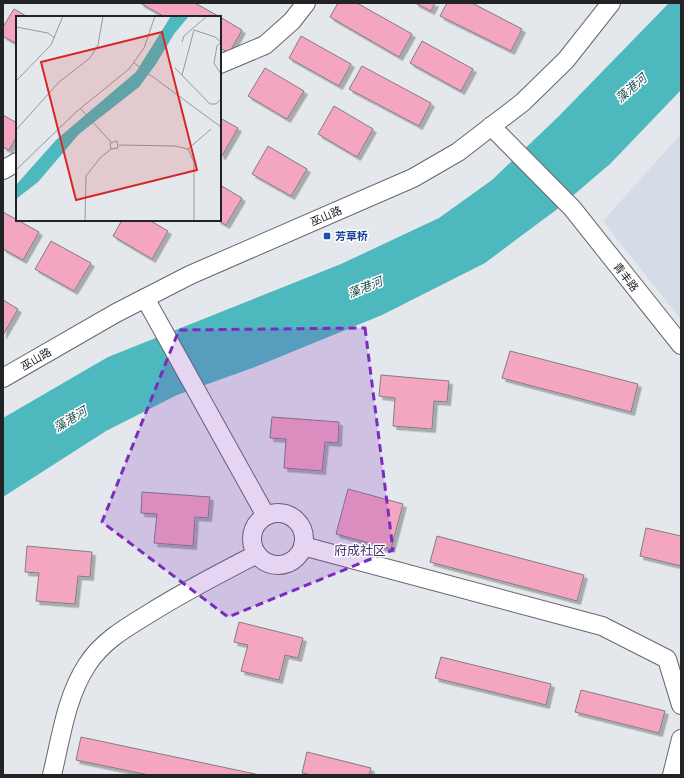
<svg xmlns="http://www.w3.org/2000/svg" width="684" height="778" font-family="Inter,'Noto Sans SC',sans-serif">
	<defs>
		<filter id="shadow"><feDropShadow dx="3.5" dy="3.5" stdDeviation="0" flood-color="#0004"/></filter>
	</defs>
	<rect width="100%" height="100%" fill="#e4e7ec"/>
	<!-- built -->
	<polygon fill="#d4dce7" points="681,134 681,320 603,221"/>
	<!-- water -->
	<polygon fill="#4db9be" points="669,3 681,3 681,90 610,164 556,210 485,263 382,315 255,367 177,395 106,431 3,497 3,418 108,357 341,264 439,218 492,180 559,116"/>
	<!-- building -->
	<g fill="#f4a6c0" stroke="#837d7f" filter="url(#shadow)">
		<polygon points="140,3 195,3 220,17 165,17"/>
		<polygon points="338,3 357,3 412,34 399,57 330,17"/>
		<polygon points="415,3 435,3 431,11"/>
		<polygon points="447,3 472,3 522,29 511,51 440,16"/>
		<polygon points="14,9 28,17 17,17 17,44 3,36 3,27"/>
		<polygon points="220,17 242,30 229,53 220,48"/>
		<polygon points="301,36 351,64 339,86 289,58"/>
		<polygon points="422,41 473,69 461,91 410,63"/>
		<polygon points="362,66 431,103 419,126 349,89"/>
		<polygon points="265,68 304,91 287,119 248,96"/>
		<polygon points="334,106 373,129 357,157 318,134"/>
		<polygon points="3,115 17,123 17,136 9,150 3,147"/>
		<polygon points="220,118 238,128 222,156 220,155"/>
		<polygon points="268,146 307,169 291,196 252,174"/>
		<polygon points="220,185 242,198 226,225 217,220 220,220"/>
		<polygon points="3,212 39,232 23,260 3,249"/>
		<polygon points="122,220 149,220 168,231 152,259 113,236"/>
		<polygon points="51,241 91,263 74,291 35,269"/>
		<polygon points="3,300 18,309 3,335"/>
		<polygon points="510,351 638,384 631,412 502,378"/>
		<polygon points="381,375 449,381 447,402 434,401 432,429 393,426 395,398 379,396"/>
		<polygon points="272,417 339,422 338,443 325,442 322,471 284,468 286,439 270,438"/>
		<polygon points="348,489 403,504 391,549 336,534"/>
		<polygon points="142,492 210,497 208,518 195,517 193,546 154,543 157,514 141,513"/>
		<polygon points="646,528 681,536 681,566 640,556"/>
		<polygon points="437,536 584,575 577,601 430,562"/>
		<polygon points="27,546 92,552 90,577 78,576 75,604 36,601 39,573 25,572"/>
		<polygon points="239,622 303,638 298,658 285,655 279,680 241,671 248,645 234,642"/>
		<polygon points="441,657 551,684 546,705 435,678"/>
		<polygon points="581,690 665,711 659,733 575,712"/>
		<polygon points="81,737 260,775 149,775 76,760"/>
		<polygon points="307,752 371,768 369,775 312,775 302,773"/>
	</g>
	<g fill="none" stroke-linecap="round" stroke-linejoin="round">
		<!-- minor casing -->
		<g stroke="#64676b" stroke-width="20">
			<g id="minor">
				<polyline points="220,64 265,45 292,21 306,3"/>
				<polyline points="491,126 572,208 681,345"/>
				<polyline points="3,170 17,162"/>
				<polyline points="145,298 266,516"/>
				<polyline points="3,378 116,313 190,275 413,178 458,152 523,102 566,60 611,3"/>
				<circle cx="278" cy="539" r="26"/>
				<polyline points="303,546 602,626 667,659 681,705"/>
				<path d="M52,775C61,738 66,697 87,665C102,641 127,627 150,613C185,591 220,573 257,554"/>
				<polyline points="672,775 681,739"/>
			</g>
		</g>
		<!-- minor -->
		<use href="#minor" stroke="#fff" stroke-width="18"/>
	</g>
	<!-- marked area -->
	<path fill="#7b2cbf" fill-opacity="0.2" stroke="#7b2cbf" stroke-width="3" stroke-dasharray="8 5" stroke-linejoin="round" d="M365,328L393,550L228,617L102,522L179,330Z"/>
	<!-- markers -->
	<rect fill="#1a4fb4" stroke="#fff" stroke-width="1.5" x="323" y="232" width="8" height="8" rx="2"/>
	<g text-anchor="middle" dominant-baseline="central" stroke-width="3" stroke-linejoin="round" paint-order="stroke">
		<!-- street labels -->
		<g font-size="11" fill="#222325" stroke="#fff">
			<text transform="translate(326 216) rotate(-24)">巫山路</text>
			<text transform="translate(626 277) rotate(52)">青丰路</text>
			<text transform="translate(36 359) rotate(-30)">巫山路</text>
		</g>
		<!-- transit labels -->
		<g font-size="11" font-weight="bold" fill="#164399" stroke="#fff" text-anchor="start">
			<text x="335" y="236">芳草桥</text>
		</g>
		<!-- water labels -->
		<g font-size="12" font-style="italic" fill="#204f52" stroke="#fff">
			<text transform="translate(631 88) rotate(-41)">藻港河</text>
			<text transform="translate(365 287) rotate(-22)">藻港河</text>
			<text transform="translate(70 419) rotate(-31)">藻港河</text>
		</g>
		<!-- quarter labels -->
		<g font-size="13" fill="#43326e" stroke="#fff">
			<text x="360" y="550">府成社区</text>
		</g>
	</g>
	<!-- overview -->
	<g transform="translate(16 16)">
		<rect width="205" height="205" fill="#e4e7ec"/>
		<path d="M155,0H173L158,18L140,48L123,71L63,118L22,166L0,183V169L40,124L120,56Z" fill="#4db9be"/>
		<path fill="none" stroke="#96999c" stroke-width="1" d="M0,11L32,17L39,22M178,14L199,21L205,26M166,26L168,20L191,0M205,26L201,30L198,47L205,58M118,47L205,111M159,52L194,88H200L205,83M166,59L178,14M0,65L35,29L47,0M64,92L95,126M0,114L43,66L74,42L82,29L87,0M103,129L159,130L172,133L178,146V205M172,133L195,113M0,154L60,96L113,53L128,32L139,0M69,205L70,160L84,142L95,133L102,132L101,125L94,127L95,133"/>
		<path fill="#d62828" fill-opacity="0.15" stroke="#d62828" stroke-width="2" d="M146,16L181,154L60,184L25,46Z"/>
		<rect width="205" height="205" fill="none" stroke="#222325" stroke-width="2"/>
	</g>
	<!-- border -->
	<rect width="684" height="778" fill="none" stroke="#222325" stroke-width="8"/>
</svg>
